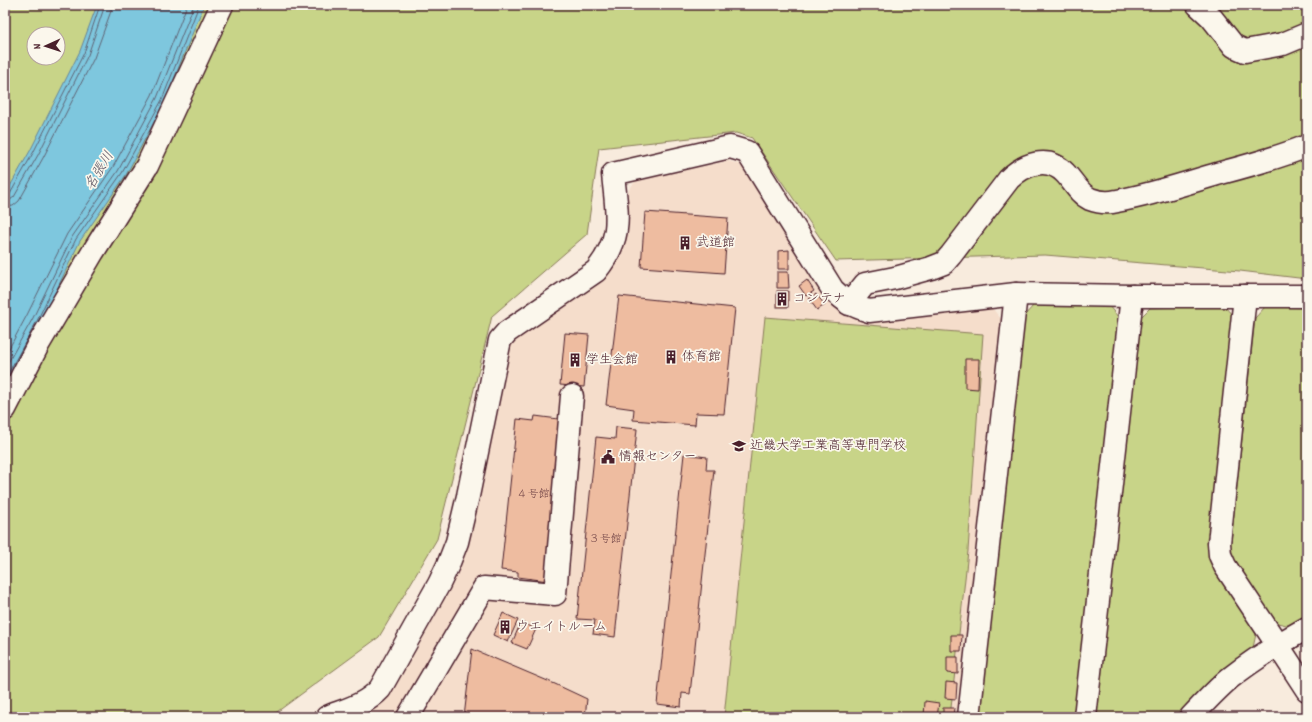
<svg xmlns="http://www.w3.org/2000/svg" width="1312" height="722" font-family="Dekko,'Klee One',sans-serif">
	<rect width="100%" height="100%" fill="#f8ebdd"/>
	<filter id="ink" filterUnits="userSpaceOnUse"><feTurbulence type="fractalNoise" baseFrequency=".025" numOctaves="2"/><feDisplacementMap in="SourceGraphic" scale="8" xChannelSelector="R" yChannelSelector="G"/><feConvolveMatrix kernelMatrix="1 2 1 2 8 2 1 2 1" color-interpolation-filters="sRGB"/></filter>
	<g filter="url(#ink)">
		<!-- built -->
		<polygon fill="#f5ddcb" points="728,161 742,165 791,243 832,305 843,314 866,321 992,308 1002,320 958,717 354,717 371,710 389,693 414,654 448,593 468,546 511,346 514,339 602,278 618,261 623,246 628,228 626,194 636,180"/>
		<!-- green -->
		<g fill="#c8d488" stroke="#897a5a" fill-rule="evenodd">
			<path d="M5,5H1307V279L1240,271L1045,255L836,261L752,138L736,133L599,148L587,234L492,316L437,539L379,637L270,717H5ZM34,34H58V58H34Z"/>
			<polygon points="1034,305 1108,305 1119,318 1076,717 978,717 1023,317"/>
			<path d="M1224,306L1235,318L1217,571L1256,634L1253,648C1225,669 1200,689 1178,717H1094L1138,320L1150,308Z"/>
			<polygon points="1265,307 1307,308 1307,615 1291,626 1273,622 1234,560 1230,551 1255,318"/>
			<polygon points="765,317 983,334 968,551 950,717 724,717"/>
		</g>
		<!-- water -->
		<polygon fill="#7ec7de" stroke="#698496" points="97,5 204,5 165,101 126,175 80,241 41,322 5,387 5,195 30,151 80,51"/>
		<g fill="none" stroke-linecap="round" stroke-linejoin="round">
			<!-- shore -->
			<g stroke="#5f6273" stroke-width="1">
				<polyline points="5,196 10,194 33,153 84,53 100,5"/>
				<polyline points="5,201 10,200 14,197 38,155 88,55 105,5"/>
				<polyline points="5,207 13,206 19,201 43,158 94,58 111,11 111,5"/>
				<polyline points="5,356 27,315 67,234 113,167 152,95 187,5"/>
				<polyline points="5,368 33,318 72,237 118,171 157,98 194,5"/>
				<polyline points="5,379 37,321 76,239 122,173 162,100 199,5"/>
			</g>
		</g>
		<!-- building -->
		<g fill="#eebca0" stroke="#4a1f2b">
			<polygon points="645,212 728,218 724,273 641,267"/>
			<polygon points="789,250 789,269 778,269 778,251"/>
			<polygon points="777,272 788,272 789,288 777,288"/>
			<polygon points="807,280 814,291 806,296 799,286"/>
			<rect x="777" y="291" width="11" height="16"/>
			<polygon points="816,294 825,305 817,310 809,299"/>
			<polygon points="619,296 735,308 724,414 696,413 695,425 633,420 634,409 606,405"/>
			<polygon points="565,333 589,335 584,387 560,385"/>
			<polygon points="965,359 979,359 978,389 965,388"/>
			<polygon points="535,416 566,420 548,581 518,577 518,572 501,570 517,419 534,421"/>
			<polygon points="616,427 637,429 615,637 593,634 595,620 577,619 596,437 615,439"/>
			<polygon points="684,454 707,457 706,470 714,470 690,694 682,693 681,707 657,704"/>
			<polygon points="503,613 518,620 508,642 493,635"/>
			<polygon points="521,622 536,629 527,649 512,643"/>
			<polygon points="951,635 962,635 961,651 951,651"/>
			<polygon points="472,649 555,684 587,699 585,717 464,717"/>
			<polygon points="947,657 958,657 958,674 947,673"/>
			<polygon points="946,682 957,683 956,699 945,698"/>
			<polygon points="925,701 939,703 937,717 924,717"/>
			<polygon points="943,708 954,708 953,717 943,717"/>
		</g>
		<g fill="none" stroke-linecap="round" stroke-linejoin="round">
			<!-- minor casing -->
			<g stroke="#4a1f2b" stroke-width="25">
				<g id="minor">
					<polyline points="1198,5 1211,17 1234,46 1245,51 1283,44 1307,34"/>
					<polyline points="1245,296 1219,543 1220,555 1225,566 1277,644 1307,690"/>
					<path d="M849,304L865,284L895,278L931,268L944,263L951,255L1009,179C1024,164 1048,155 1065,173C1073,181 1079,194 1090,199C1098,202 1109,203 1117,201C1151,195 1184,184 1217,174C1247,166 1278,158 1307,146"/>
					<polyline points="5,409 38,345 93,252 147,166 222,5"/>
					<path d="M327,717C347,709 365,705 380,689L439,584L448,565L457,542L468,496L500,340L507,332L596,271C624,236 617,216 613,174L730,147L747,152L833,290C846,302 852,306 869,311L1016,294L1132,296H1307"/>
					<polyline points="408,717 484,588 555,594 572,396"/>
					<polyline points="969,717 1016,294"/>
					<polyline points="1085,717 1132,296"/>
					<path d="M1191,717C1203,704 1216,690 1230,678C1254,659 1280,643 1307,628"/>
				</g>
			</g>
			<!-- minor -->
			<use href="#minor" stroke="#fbf7ec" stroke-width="22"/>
		</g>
	</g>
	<!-- icons -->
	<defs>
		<g id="building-bare" transform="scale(1.08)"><path d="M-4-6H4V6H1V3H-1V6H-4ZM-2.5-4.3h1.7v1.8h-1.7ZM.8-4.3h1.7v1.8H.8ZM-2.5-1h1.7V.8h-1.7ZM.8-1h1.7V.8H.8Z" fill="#4a1f2b" stroke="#fbf7ec" stroke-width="2.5" paint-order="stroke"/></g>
		<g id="university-bare" transform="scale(1.08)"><path d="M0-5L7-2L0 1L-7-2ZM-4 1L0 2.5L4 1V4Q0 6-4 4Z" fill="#4a1f2b" stroke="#fbf7ec" stroke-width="2.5" paint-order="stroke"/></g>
		<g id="civic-bare" transform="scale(1.08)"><path d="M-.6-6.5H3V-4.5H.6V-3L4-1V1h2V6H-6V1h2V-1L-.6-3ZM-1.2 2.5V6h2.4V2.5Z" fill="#4a1f2b" stroke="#fbf7ec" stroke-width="2.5" paint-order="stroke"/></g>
	</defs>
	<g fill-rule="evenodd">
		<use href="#building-bare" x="685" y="243"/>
		<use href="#building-bare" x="782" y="299"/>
		<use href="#building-bare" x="671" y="357"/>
		<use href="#building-bare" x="575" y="360"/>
		<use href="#university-bare" x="739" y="446"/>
		<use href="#civic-bare" x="608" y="457"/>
		<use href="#building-bare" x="505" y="627"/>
	</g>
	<g text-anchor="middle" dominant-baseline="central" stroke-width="3.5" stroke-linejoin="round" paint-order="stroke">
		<!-- number labels -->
		<g font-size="11" fill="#734648">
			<text x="533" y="495">４号館</text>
			<text x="605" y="540">３号館</text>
		</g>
		<!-- poi labels -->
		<g font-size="13" fill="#4a1f2b" stroke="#fbf7ec" text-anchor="start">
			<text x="696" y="243">武道館</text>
			<text x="793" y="299">コンテナ</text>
			<text x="682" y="357">体育館</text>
			<text x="586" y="360">学生会館</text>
			<text x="750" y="446">近畿大学工業高等専門学校</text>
			<text x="619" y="457">情報センター</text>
			<text x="516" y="627">ウエイトルーム</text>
		</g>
		<!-- water labels -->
		<g font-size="14" font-style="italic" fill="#5a5161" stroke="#fbf7ec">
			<text transform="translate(100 171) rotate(-59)">名張川</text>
		</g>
	</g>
	<!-- margin -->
	<rect width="1312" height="722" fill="none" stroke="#fbf7ec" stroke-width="20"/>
	<rect x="10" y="10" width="1292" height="702" fill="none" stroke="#4a1f2b" stroke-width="1.5" filter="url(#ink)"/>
	<!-- north arrow -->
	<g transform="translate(46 46) rotate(267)"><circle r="19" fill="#fbf7ec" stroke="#b4a19f"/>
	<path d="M0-3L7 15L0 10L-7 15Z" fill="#4a1f2b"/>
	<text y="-6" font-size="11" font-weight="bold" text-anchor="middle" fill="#4a1f2b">N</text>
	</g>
</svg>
